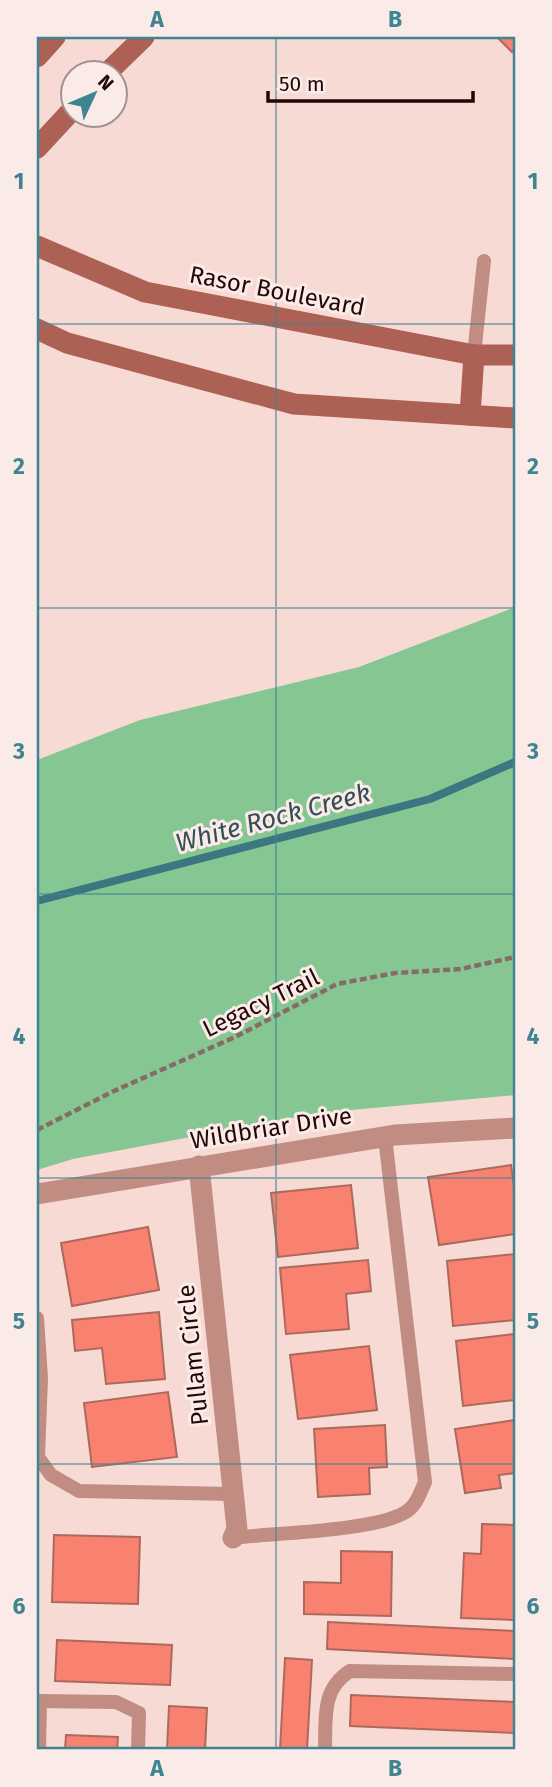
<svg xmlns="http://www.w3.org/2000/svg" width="552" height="1787" font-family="'Fira Sans',sans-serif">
	<rect width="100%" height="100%" fill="#f8dad4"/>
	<!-- green -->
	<polygon fill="#85c692" points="515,607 515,1095 318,1113 73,1159 37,1170 37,760 140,720 359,667"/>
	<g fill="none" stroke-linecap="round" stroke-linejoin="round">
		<!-- stream -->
		<polyline stroke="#3c7680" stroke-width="8" points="37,901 430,799 515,762"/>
	</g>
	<!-- building -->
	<g fill="#f9816f" stroke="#ac695e" stroke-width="2">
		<polygon points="497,37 515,37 515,49 512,52"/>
		<polygon points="511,1165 515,1194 515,1234 439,1245 428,1177"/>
		<polygon points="351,1185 358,1248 278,1257 271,1193"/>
		<polygon points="148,1227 159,1290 72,1306 61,1243"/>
		<polygon points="515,1254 515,1320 453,1326 447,1261"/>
		<polygon points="368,1260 371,1291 346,1294 349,1329 286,1334 280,1268"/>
		<polygon points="159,1312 165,1379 106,1384 102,1348 75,1351 72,1320"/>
		<polygon points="515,1334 515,1400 463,1406 456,1341"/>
		<polygon points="369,1346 377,1410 298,1419 290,1355"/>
		<polygon points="168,1392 177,1457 92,1467 84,1403"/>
		<polygon points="515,1420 515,1473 499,1475 501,1488 465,1493 455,1429"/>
		<polygon points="385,1425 387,1467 369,1468 370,1494 318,1497 314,1429"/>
		<polygon points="482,1524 515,1525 515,1620 461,1618 464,1553 481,1554"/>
		<polygon points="54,1535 140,1537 138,1604 52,1602"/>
		<polygon points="341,1551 392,1552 391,1616 304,1614 304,1582 341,1583"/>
		<polygon points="328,1622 515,1631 515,1659 327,1649"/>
		<polygon points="57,1640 172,1645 170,1685 55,1681"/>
		<polygon points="285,1658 312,1660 307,1750 280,1750"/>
		<polygon points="351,1695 515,1702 515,1733 350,1726"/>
		<polygon points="169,1706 207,1708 205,1750 167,1750"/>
		<polygon points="66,1735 118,1737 117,1750 65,1750"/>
	</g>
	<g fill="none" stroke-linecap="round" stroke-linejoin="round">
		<!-- path -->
		<polyline stroke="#866b67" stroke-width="4.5" stroke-dasharray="7 3.5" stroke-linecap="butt" points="37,1130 114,1091 235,1037 337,984 395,973 461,969 515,957"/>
		<!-- lane -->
		<g stroke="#c18c82" stroke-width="14">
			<polyline points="474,355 484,261"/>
			<polyline points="37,1318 41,1378 38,1457 51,1475 79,1491 233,1494"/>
			<path d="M233,1538C273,1533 373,1531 404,1513C416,1507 420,1493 425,1482L385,1137"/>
			<polyline points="37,1701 116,1702 139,1713 138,1750"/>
			<polyline points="39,1750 40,1701"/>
			<path d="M325,1750C326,1719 321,1689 350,1671L515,1674"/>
		</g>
		<!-- street -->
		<g stroke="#c18c82" stroke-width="21">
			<polyline points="199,1166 237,1529 233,1538"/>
			<polyline points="37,1194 395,1135 515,1128"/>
		</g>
		<!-- secondary -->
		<g stroke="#ad6054" stroke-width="21">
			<polyline points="37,57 55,37"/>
			<polyline points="106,74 144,37"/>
			<polyline points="37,148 74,108"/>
			<polyline points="37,246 145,292 474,355 515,355"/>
			<polyline points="37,329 67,343 294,404 515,418"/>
			<polyline points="470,415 474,355"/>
		</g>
	</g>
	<!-- grid -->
	<path fill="none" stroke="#3f8591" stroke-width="2" stroke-opacity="0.55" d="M276,37V1750M37,324H515M37,608H515M37,894H515M37,1178H515M37,1464H515"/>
	<g text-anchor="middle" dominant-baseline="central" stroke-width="6" stroke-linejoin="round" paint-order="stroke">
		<!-- street labels -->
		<g font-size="24" fill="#210806" stroke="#fbebe8">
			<text transform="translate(277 291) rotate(11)">Rasor Boulevard</text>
			<text transform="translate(261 1003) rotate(-26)">Legacy Trail</text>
			<text transform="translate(271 1128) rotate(-9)">Wildbriar Drive</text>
			<text transform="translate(193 1355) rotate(-96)">Pullam Circle</text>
		</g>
		<!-- water labels -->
		<g font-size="26" font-style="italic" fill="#324f55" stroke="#fbebe8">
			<text transform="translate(273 818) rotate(-15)">White Rock Creek</text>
		</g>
	</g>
	<!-- border -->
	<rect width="552" height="1787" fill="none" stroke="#fbebe8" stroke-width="77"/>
	<!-- north arrow -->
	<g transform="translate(94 94) rotate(46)"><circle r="33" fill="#fbebe8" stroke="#a4908e" stroke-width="2"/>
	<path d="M0-5L12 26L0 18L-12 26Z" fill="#3f8591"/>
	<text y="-10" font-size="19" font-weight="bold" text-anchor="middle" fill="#210806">N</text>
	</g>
	<!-- scale -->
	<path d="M268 91v10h205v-10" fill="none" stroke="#210806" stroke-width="3.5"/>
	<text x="279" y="91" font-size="21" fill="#210806" stroke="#fbebe8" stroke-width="5" paint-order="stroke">50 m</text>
	<rect x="38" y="38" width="476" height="1710" fill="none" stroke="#3f8591" stroke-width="2.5"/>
	<g font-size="23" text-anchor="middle" font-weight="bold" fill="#3f8591">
		<text x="157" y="27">A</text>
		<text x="395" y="27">B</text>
		<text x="19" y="189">1</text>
		<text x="533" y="189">1</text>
		<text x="19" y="474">2</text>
		<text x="533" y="474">2</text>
		<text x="19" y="759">3</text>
		<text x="533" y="759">3</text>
		<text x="19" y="1044">4</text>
		<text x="533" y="1044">4</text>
		<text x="19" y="1329">5</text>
		<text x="533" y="1329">5</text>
		<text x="19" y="1614">6</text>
		<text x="533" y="1614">6</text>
		<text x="157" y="1776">A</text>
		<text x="395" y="1776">B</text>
	</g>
</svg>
